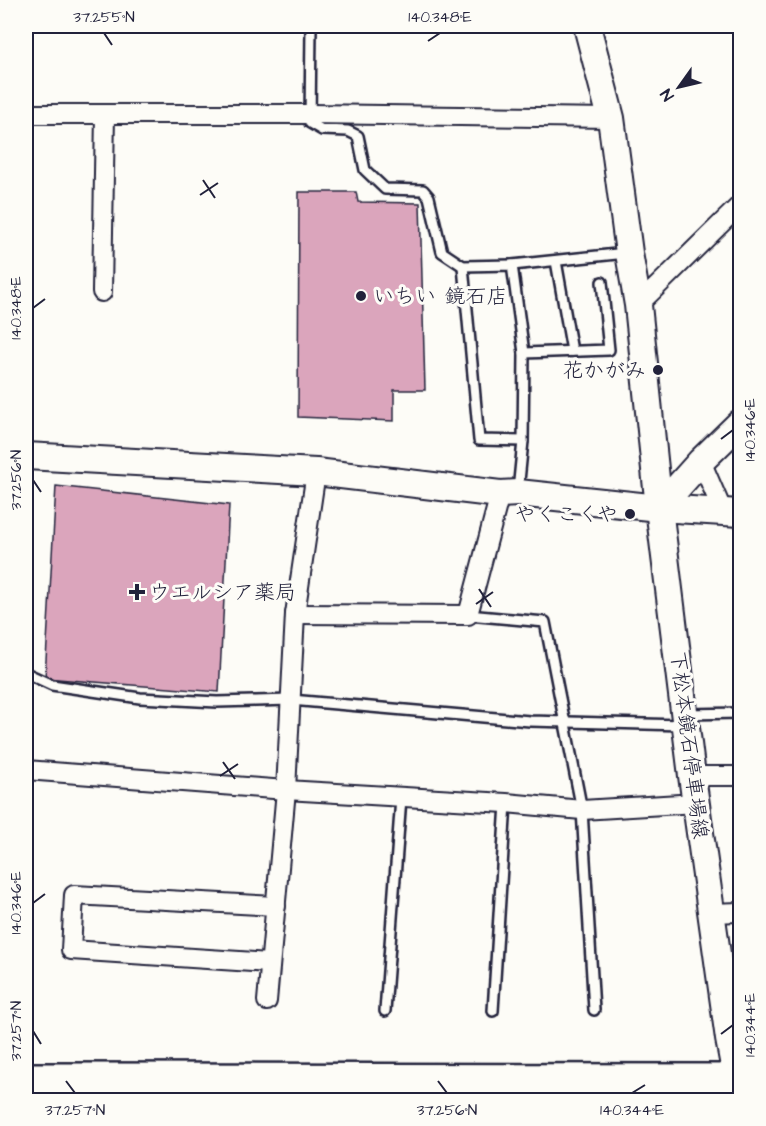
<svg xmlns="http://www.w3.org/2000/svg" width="766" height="1126" font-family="'Architects Daughter','Klee One',sans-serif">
	<rect width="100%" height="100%" fill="#fdfcf7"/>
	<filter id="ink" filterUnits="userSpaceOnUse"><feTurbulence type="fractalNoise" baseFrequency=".0167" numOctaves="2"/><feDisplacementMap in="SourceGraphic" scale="12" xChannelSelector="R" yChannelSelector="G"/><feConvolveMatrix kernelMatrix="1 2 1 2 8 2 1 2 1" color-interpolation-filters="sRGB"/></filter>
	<g filter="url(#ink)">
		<!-- building -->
		<g fill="#dba5bc" stroke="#22223b" stroke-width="1.5">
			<polygon points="299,192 356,192 358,202 420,203 425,390 394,390 394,421 298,417"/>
			<polygon points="56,486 229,505 219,692 45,678"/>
		</g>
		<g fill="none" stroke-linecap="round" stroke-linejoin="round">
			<!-- lane casing -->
			<g stroke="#22223b" stroke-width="14">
				<g id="lane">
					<polyline points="311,26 310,123 322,130 348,131 358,136 365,170 385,189 423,190 429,197 442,252 463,266 512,265 524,353 523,441 518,491"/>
					<polyline points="556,261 572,351"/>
					<polyline points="512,265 626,253"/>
					<polyline points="463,266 479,440 523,441"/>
					<polyline points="524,353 609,350 602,282"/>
					<polyline points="468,615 545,622 582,810 594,1010"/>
					<polyline points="26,673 52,685 140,698 217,702 291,700 530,721 683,725"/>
					<polyline points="687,714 740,713"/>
					<polyline points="385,1011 401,798"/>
					<polyline points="493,1011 506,803"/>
				</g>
			</g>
			<!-- street casing -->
			<g stroke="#22223b" stroke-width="22">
				<g id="street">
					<polyline points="26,114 308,114 611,118"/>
					<polyline points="102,292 105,114"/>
					<polyline points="638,305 740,205"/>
					<polyline points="701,461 723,512"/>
					<polyline points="295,614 468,615 500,494"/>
					<polyline points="26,770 286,790 506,803 582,810 696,803"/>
					<polyline points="692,776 740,776"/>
					<polyline points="711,913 740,912"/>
					<polyline points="269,963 71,950 74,895 276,906"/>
					<polyline points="267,1001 286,790 295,614 316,472"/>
				</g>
			</g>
			<!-- secondary casing -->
			<g stroke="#22223b" stroke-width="30">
				<g id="secondary">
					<polyline points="587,26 611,118 629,253 638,305 659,508"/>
					<polyline points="740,423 701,461 659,508 692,776 729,1039 740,1098"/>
					<polyline points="26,456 316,472 500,494 518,493 659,508 740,513"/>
				</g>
			</g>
			<!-- highway casing -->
			<g stroke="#22223b" stroke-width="38">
				<polyline id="highway" points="26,1080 740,1081"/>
			</g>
			<!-- lane -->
			<use href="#lane" stroke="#fdfcf7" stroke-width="9"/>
			<!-- street -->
			<use href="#street" stroke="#fdfcf7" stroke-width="18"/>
			<!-- secondary -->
			<use href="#secondary" stroke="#fdfcf7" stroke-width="26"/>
			<!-- highway -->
			<use href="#highway" stroke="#fdfcf7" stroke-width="33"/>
		</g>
	</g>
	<!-- ticks -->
	<path fill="none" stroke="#22223b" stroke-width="2" d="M104,33L112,45M428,41L440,33M203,180L215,198M200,195L218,183M33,308L45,299M721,439L733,430M33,480L41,492M479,589L491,607M476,604L493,592M223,762L235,779M220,776L238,764M33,903L45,894M33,1031L41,1044M721,1034L733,1025M66,1081L75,1093M438,1081L447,1093M632,1093L645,1085"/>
	<!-- markers -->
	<g fill="#22223b" stroke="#fdfcf7" stroke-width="2">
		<circle cx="361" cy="296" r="6"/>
		<circle cx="658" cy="370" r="6"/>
		<circle cx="630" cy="514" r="6"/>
		<path d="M134 583h6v6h6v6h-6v6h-6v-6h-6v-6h6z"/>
	</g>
	<g text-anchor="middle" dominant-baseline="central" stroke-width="6" stroke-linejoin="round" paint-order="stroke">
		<!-- poi labels -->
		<g font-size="21" fill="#22223b" stroke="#fdfcf7" text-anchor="start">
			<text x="373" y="296">いちい 鏡石店</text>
			<text x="646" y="370" text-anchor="end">花かがみ</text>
			<text x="618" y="514" text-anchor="end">やくこくや</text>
			<text x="149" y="592">ウエルシア薬局</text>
		</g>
		<!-- street labels -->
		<g font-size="21" fill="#22223b" stroke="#fdfcf7">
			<text transform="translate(689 745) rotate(83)">下松本鏡石停車場線</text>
		</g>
	</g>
	<!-- margin -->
	<rect width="766" height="1126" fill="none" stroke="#fdfcf7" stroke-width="66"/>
	<!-- north arrow -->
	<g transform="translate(679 87) rotate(236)" stroke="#fdfcf7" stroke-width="4.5" paint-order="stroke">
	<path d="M0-4.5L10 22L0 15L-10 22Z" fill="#22223b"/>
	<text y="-9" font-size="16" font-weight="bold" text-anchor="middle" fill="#22223b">N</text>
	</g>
	<rect x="33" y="33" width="700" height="1060" fill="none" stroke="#22223b" stroke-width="2"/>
	<g font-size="15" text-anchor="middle" fill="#22223b">
		<text x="104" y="22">37.255°N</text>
		<text x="440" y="22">140.348°E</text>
		<text transform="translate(16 308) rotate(-90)" y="5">140.348°E</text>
		<text transform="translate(750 430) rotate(-90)" y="5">140.346°E</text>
		<text transform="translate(16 480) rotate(-90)" y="5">37.256°N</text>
		<text transform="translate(16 903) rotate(-90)" y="5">140.346°E</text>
		<text transform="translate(750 1025) rotate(-90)" y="5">140.344°E</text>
		<text transform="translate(16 1031) rotate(-90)" y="5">37.257°N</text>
		<text x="75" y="1115">37.257°N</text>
		<text x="447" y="1115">37.256°N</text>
		<text x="632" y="1115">140.344°E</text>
	</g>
</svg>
